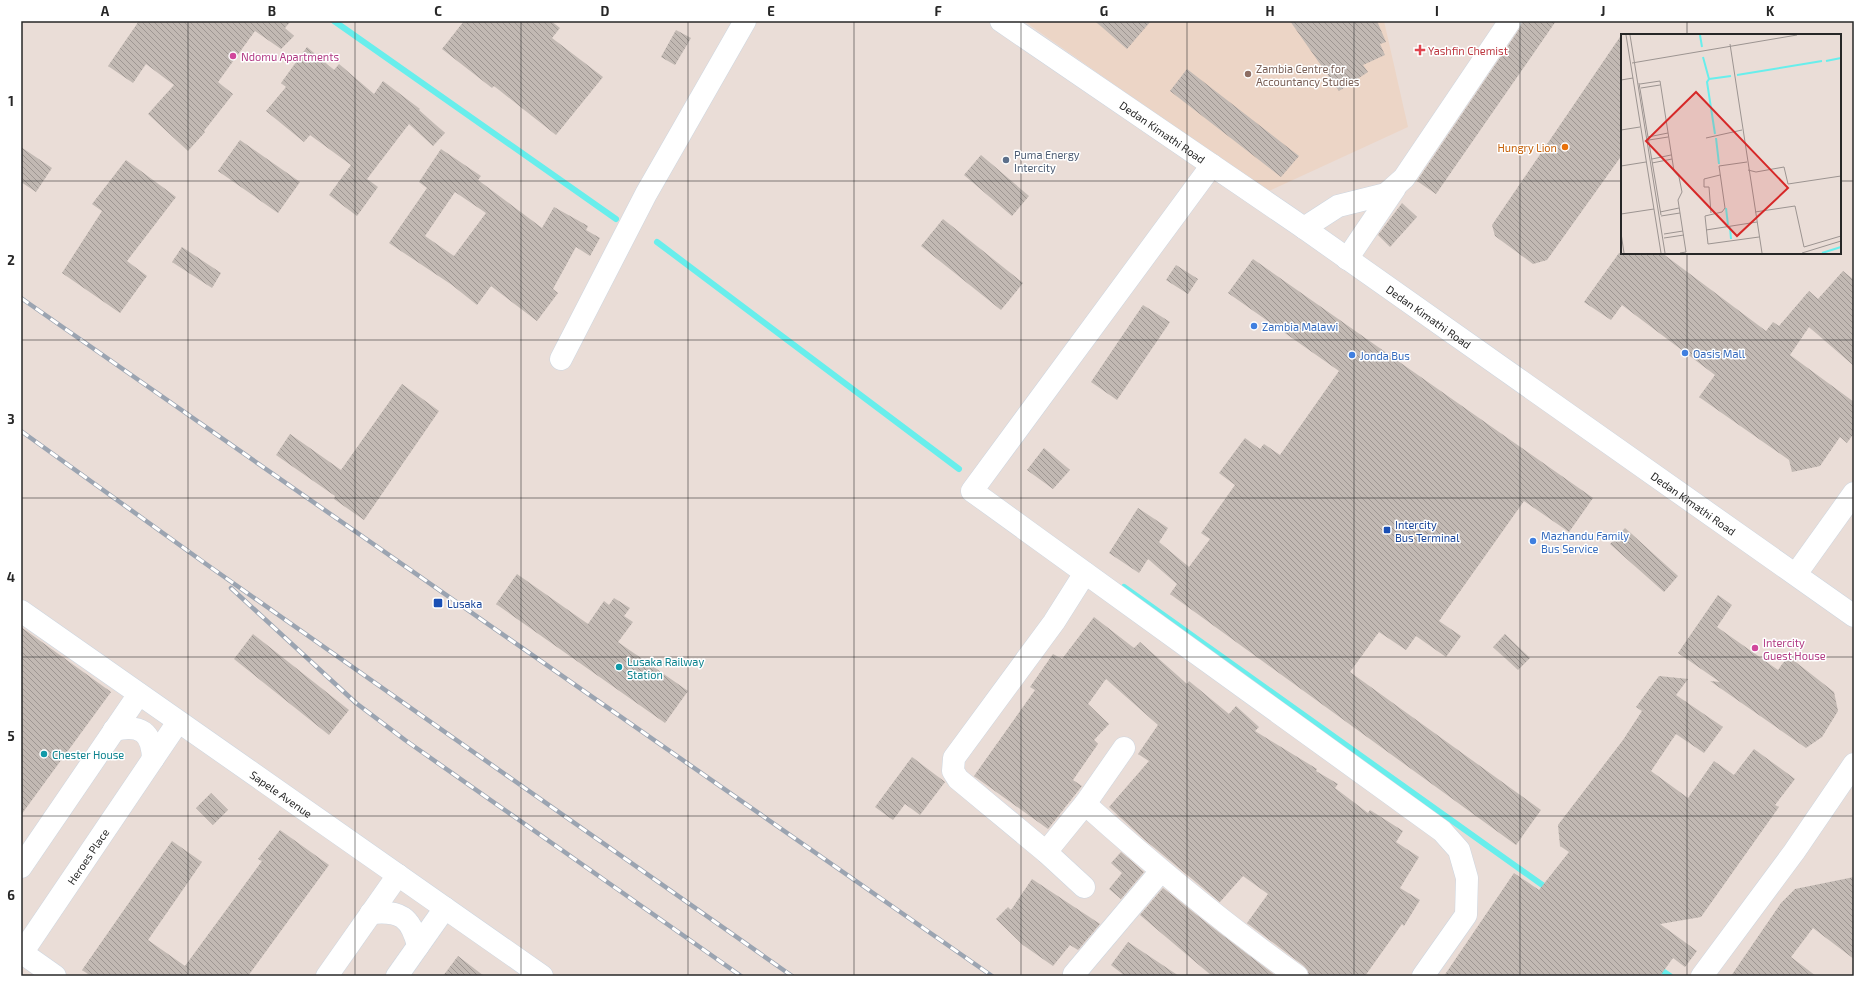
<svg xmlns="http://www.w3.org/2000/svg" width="1875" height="997" font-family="'Exo 2',sans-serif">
	<defs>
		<pattern id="building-back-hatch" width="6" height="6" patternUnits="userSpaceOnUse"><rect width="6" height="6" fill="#c2b9b3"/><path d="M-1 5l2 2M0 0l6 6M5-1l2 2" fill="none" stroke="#9e9692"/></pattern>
	</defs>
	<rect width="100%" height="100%" fill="#eaddd7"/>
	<!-- education -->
	<polygon fill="#ecd5c6" points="1024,21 1384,21 1408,127 1267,192"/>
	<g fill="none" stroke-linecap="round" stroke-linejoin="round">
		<!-- stream -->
		<g stroke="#68eeec" stroke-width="6">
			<polyline points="334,21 616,219"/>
			<polyline points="657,242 959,469"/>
			<polyline points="1124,587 1548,889"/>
			<polyline points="1658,968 1670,976"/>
		</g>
	</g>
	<!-- building -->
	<g fill="url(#building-back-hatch)" fill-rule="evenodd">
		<polygon points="139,21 291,21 285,28 294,36 281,49 255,31 218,82 233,94 204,131 205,132 188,151 148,114 174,85 146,64 133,83 108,66"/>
		<polygon points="464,21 551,21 560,28 552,38 603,77 556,135 494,86 492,88 442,49"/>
		<polygon points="1095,21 1151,21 1127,49"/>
		<polygon points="1290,21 1377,21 1386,42 1380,44 1385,55 1363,65 1368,72 1339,91"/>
		<polygon points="1522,21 1556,21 1436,194 1417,181 1520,28"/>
		<polygon points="676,30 691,38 675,65 661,57"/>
		<polygon points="1622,34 1622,155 1547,260 1533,264 1495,236 1492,225"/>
		<polygon points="307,47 334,70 339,64 374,94 383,81 420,109 419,110 445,133 433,146 409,124 367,179 378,187 357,216 329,195 351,165 310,135 304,142 266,111 286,87 281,83"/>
		<polygon points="1187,69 1299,156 1281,177 1170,91"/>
		<polygon points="240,140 300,182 278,213 218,171"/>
		<polygon points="21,147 52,168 36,192 21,182"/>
		<path d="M441,149L481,176L478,180L542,228L554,207L588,226L586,230L600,238L590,256L576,247L553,289L558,293L537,321L491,286L477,305L452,285L389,243L427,188L419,182ZM455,192L486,213L454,256L425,236Z"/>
		<polygon points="981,155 1029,196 1012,216 964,175"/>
		<polygon points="126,160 176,197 127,261 147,276 120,313 62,273 102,211 92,204"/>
		<polygon points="1402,203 1417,217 1390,247 1378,235"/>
		<polygon points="943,219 1023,283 1001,310 921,246"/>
		<polygon points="182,247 221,273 212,288 172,262"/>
		<polygon points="1619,253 1662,253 1766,331 1773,322 1779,326 1809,291 1818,299 1843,271 1854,280 1854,366 1809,327 1790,355 1854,402 1854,433 1847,443 1840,437 1820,466 1792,472 1789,460 1699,397 1715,375 1622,305 1611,320 1584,302"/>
		<polygon points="1253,259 1593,498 1569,532 1524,501 1439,621 1461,636 1446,657 1416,636 1406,650 1379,632 1350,672 1541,810 1516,845 1170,594 1177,584 1148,559 1139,573 1109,553 1138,508 1168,528 1159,542 1189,567 1210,539 1201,533 1235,485 1219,473 1245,438 1260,449 1264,444 1280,455 1339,371 1228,293"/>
		<polygon points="1176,265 1198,279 1188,294 1166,280"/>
		<polygon points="1143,305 1170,322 1117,400 1091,382"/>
		<polygon points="402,384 439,411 364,520 334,499 335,496 276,455 290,434 341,470"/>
		<polygon points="1044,448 1070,470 1053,489 1027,470"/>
		<polygon points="1625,528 1678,576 1664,592 1610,544"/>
		<polygon points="517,574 588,624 604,601 609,605 614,598 630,608 624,616 633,622 618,642 688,691 665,723 496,604"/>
		<polygon points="1718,595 1732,605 1717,627 1778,670 1788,656 1834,692 1838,711 1822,737 1806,748 1710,681 1720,682 1678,653"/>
		<polygon points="1094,617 1134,648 1140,642 1187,684 1189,681 1229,714 1236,706 1259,727 1255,731 1317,769 1316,771 1338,784 1335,788 1368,813 1370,810 1403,831 1396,842 1419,857 1400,888 1420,900 1404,926 1402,924 1365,976 1309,976 1308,971 1304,966 1247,923 1268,894 1243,876 1220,902 1145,840 1109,807 1149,761 1138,754 1158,725 1106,679 1088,704 1109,724 1094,740 1098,744 1073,780 1082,786 1048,829 974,776 1035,690 1030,687 1053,654 1062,659"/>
		<polygon points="21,627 111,692 21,815"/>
		<polygon points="253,634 349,710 329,735 234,659"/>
		<polygon points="1505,634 1530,658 1518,670 1493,647"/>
		<polygon points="1659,676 1688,679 1676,695 1723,727 1704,753 1676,734 1651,771 1688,798 1714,761 1734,775 1754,749 1795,779 1775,805 1779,807 1701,917 1660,924 1697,951 1685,967 1673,958 1660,976 1444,976 1514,873 1539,890 1569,852 1560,846 1558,825 1623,740 1642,711 1636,707"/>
		<polygon points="912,757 945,782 920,815 905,804 893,820 875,807"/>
		<polygon points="211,793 228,810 213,825 196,808"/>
		<polygon points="280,830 329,865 248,976 91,976 82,970 172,841 202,862 148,940 185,966 262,861 258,859"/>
		<polygon points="1121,852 1144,872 1121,899 1109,889 1122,873 1111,863"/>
		<polygon points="1854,877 1854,959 1813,928 1791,957 1816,976 1731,976 1781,903 1795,889"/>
		<polygon points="1032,879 1100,924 1078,950 1070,945 1053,966 1023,945 996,919 1008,907 1011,910"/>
		<polygon points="1163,888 1208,924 1276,976 1212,976 1140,915"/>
		<polygon points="1128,942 1179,976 1125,976 1111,965"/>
		<polygon points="458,956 484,976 443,976"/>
	</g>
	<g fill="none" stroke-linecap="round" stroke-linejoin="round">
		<!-- minor casing -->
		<g stroke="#cdd6e0" stroke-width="23">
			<g id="minor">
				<path id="s1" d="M1001,21L1304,228L1854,616"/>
				<polyline points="1212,165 972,491 1442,831 1459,850 1467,878 1466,915 1423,976"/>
				<polyline points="1304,228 1338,206 1386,194 1404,178 1510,21"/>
				<polyline points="1347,259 1395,188"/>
				<polyline points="561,359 646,194 745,21"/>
				<path d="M1085,573L1054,622L954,758L953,771L958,779L1046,852L1085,804C1153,865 1223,923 1297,976"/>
				<polyline points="1796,574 1854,493"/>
				<path id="s2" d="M21,611L542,976"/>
				<path d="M114,730C141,724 152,732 153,759"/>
				<polyline points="1085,804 1124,748"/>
				<polyline points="1046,852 1084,887"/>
				<polyline points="21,867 139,694"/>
				<path d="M371,913C400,910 411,917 418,946"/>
				<polyline points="21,952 55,976"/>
				<path id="s3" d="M22,953L178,722"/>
				<polyline points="1074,974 1161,871"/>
				<polyline points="327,976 398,875"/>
				<polyline points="397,976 445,908"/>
				<polyline points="1702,976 1794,852 1854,764"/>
			</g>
		</g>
		<!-- minor -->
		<use href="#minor" stroke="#fff" stroke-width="22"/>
		<!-- rail casing -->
		<g stroke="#9ba4b1" stroke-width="4.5">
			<g id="rail">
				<polyline points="21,298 992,976"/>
				<polyline points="21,431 206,564 792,976"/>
				<polyline points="231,588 356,703 405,740 741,976"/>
			</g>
		</g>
		<!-- rail -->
		<use href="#rail" stroke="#fff" stroke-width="3" stroke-dasharray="9" stroke-linecap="butt"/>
	</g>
	<!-- grid -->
	<path fill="none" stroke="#272727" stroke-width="1" stroke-opacity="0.55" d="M188,21V976M355,21V976M521,21V976M688,21V976M854,21V976M1021,21V976M1187,21V976M1354,21V976M1520,21V976M1687,21V35M21,181H1622M1840,181H1854M1687,253V976M21,340H1854M21,498H1854M21,657H1854M21,816H1854"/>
	<!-- markers -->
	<path fill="#e0444e" stroke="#fff" stroke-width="1.5" d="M1418 44h4v4h4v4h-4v4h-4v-4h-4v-4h4z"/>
	<g fill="#d1479c" stroke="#fff" stroke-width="1.5">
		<circle cx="233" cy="56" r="4"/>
		<circle cx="1755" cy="648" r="4"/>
	</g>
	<circle fill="#8d6e63" stroke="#fff" stroke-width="1.5" cx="1248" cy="74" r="4"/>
	<circle fill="#e8710a" stroke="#fff" stroke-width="1.5" cx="1565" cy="147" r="4"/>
	<circle fill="#5c6f8a" stroke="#fff" stroke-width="1.5" cx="1006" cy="160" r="4"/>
	<g fill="#3f7fe0" stroke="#fff" stroke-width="1.5">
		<circle cx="1254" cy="326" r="4"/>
		<circle cx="1685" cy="353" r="4"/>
		<circle cx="1352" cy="355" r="4"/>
		<circle cx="1533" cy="541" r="4"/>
	</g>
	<g fill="#1a4fb4" stroke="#fff" stroke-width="1.5">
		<rect x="1383" y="526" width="8" height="8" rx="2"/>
		<rect x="433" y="598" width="10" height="10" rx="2"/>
	</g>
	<g fill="#0f9aa8" stroke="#fff" stroke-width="1.5">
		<circle cx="619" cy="667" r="4"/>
		<circle cx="44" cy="754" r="4"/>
	</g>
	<g text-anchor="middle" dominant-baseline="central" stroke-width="3" stroke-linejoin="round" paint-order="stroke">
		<!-- health labels -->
		<g font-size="11" fill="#be3a42" stroke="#fff" text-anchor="start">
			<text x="1428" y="50">Yashfin Chemist</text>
		</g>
		<!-- hotel labels -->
		<g font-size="11" fill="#b23c85" stroke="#fff" text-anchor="start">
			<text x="241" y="56">Ndomu Apartments</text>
			<text x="1763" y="642">Intercity<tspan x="1763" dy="13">Guest House</tspan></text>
		</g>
		<!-- education labels -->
		<g font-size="11" fill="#785e54" stroke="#fff" text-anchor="start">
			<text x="1256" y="68">Zambia Centre for<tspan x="1256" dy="13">Accountancy Studies</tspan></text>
		</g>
		<!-- street labels -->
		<g font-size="11" fill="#272727" stroke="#fff">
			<text stroke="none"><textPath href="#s1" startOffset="196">Dedan Kimathi Road</textPath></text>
			<text stroke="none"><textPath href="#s1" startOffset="520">Dedan Kimathi Road</textPath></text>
			<text stroke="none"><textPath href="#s1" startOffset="844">Dedan Kimathi Road</textPath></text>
			<text stroke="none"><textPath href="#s2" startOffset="318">Sapele Avenue</textPath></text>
			<text stroke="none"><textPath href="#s3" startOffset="117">Heroes Place</textPath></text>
		</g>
		<!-- food labels -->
		<g font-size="11" fill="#c56008" stroke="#fff" text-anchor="end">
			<text x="1557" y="147">Hungry Lion</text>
		</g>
		<!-- service labels -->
		<g font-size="11" fill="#4e5e75" stroke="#fff" text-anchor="start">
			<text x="1014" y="154">Puma Energy<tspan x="1014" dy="13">Intercity</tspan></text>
		</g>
		<!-- shop labels -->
		<g font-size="11" fill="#366cbe" stroke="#fff" text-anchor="start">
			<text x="1262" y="326">Zambia Malawi</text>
			<text x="1693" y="353">Oasis Mall</text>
			<text x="1360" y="355">Jonda Bus</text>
			<text x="1541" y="535">Mazhandu Family<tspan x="1541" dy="13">Bus Service</tspan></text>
		</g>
		<!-- transit labels -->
		<g font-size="11" fill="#164399" stroke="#fff" text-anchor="start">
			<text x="1395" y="524">Intercity<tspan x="1395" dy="13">Bus Terminal</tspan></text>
			<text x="447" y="603">Lusaka</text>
		</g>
		<!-- culture labels -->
		<g font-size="11" fill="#0d838f" stroke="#fff" text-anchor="start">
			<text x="627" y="661">Lusaka Railway<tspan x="627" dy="13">Station</tspan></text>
			<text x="52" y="754">Chester House</text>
		</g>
	</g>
	<!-- overview -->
	<g transform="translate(1621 34)">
		<rect width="220" height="220" fill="#eaddd7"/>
		<path fill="none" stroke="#68eeec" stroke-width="2" d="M79,1L81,13M82,23L88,45L86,48L94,100M205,27L220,24M116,41L201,27M88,45L110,42M95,104L98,130M105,174L107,191M109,193L110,205M201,219L220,213"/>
		<path fill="none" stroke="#9c9491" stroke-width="1" d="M5,1L40,219M9,1L44,219M109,10L141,219M11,29L176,1M0,46L12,44M18,49L40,181M19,50L39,47L53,137L58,143L61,158L57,166L65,218L59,219M20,54L39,51M0,96L19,93M27,103L47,99M85,104L121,96M28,106L47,103M31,125L50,121M126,128L98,132L104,174L101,178L84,182L87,210L138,203M31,129L51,125M0,132L25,128M127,136L135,138L163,133L167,150L220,142M39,178L58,174M134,178L174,172L183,213L220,202M90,179L88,153H83V145L99,141M0,180L33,175M40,182L59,179M85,196L136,188M0,199L3,219M43,200L62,197M43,204L63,201M181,219L220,207"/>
		<path fill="#d62828" fill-opacity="0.15" stroke="#d62828" stroke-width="2" d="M75,58L167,154L116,202L25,107Z"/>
		<rect width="220" height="220" fill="none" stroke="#272727" stroke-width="2"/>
	</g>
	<!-- border -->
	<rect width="1875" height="997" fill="none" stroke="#ffffff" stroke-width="44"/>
	<rect x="22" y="22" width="1831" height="953" fill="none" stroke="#272727" stroke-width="1.5"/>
	<g font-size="13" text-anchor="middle" font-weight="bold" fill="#272727">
		<text x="105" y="16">A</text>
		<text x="272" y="16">B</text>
		<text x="438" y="16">C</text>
		<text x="605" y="16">D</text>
		<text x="771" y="16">E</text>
		<text x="938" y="16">F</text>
		<text x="1104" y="16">G</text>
		<text x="1270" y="16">H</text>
		<text x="1437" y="16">I</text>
		<text x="1603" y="16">J</text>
		<text x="1770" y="16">K</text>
		<text x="11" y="106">1</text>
		<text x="11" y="265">2</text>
		<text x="11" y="424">3</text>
		<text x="11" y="582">4</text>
		<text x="11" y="741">5</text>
		<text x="11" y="900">6</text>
	</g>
</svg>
